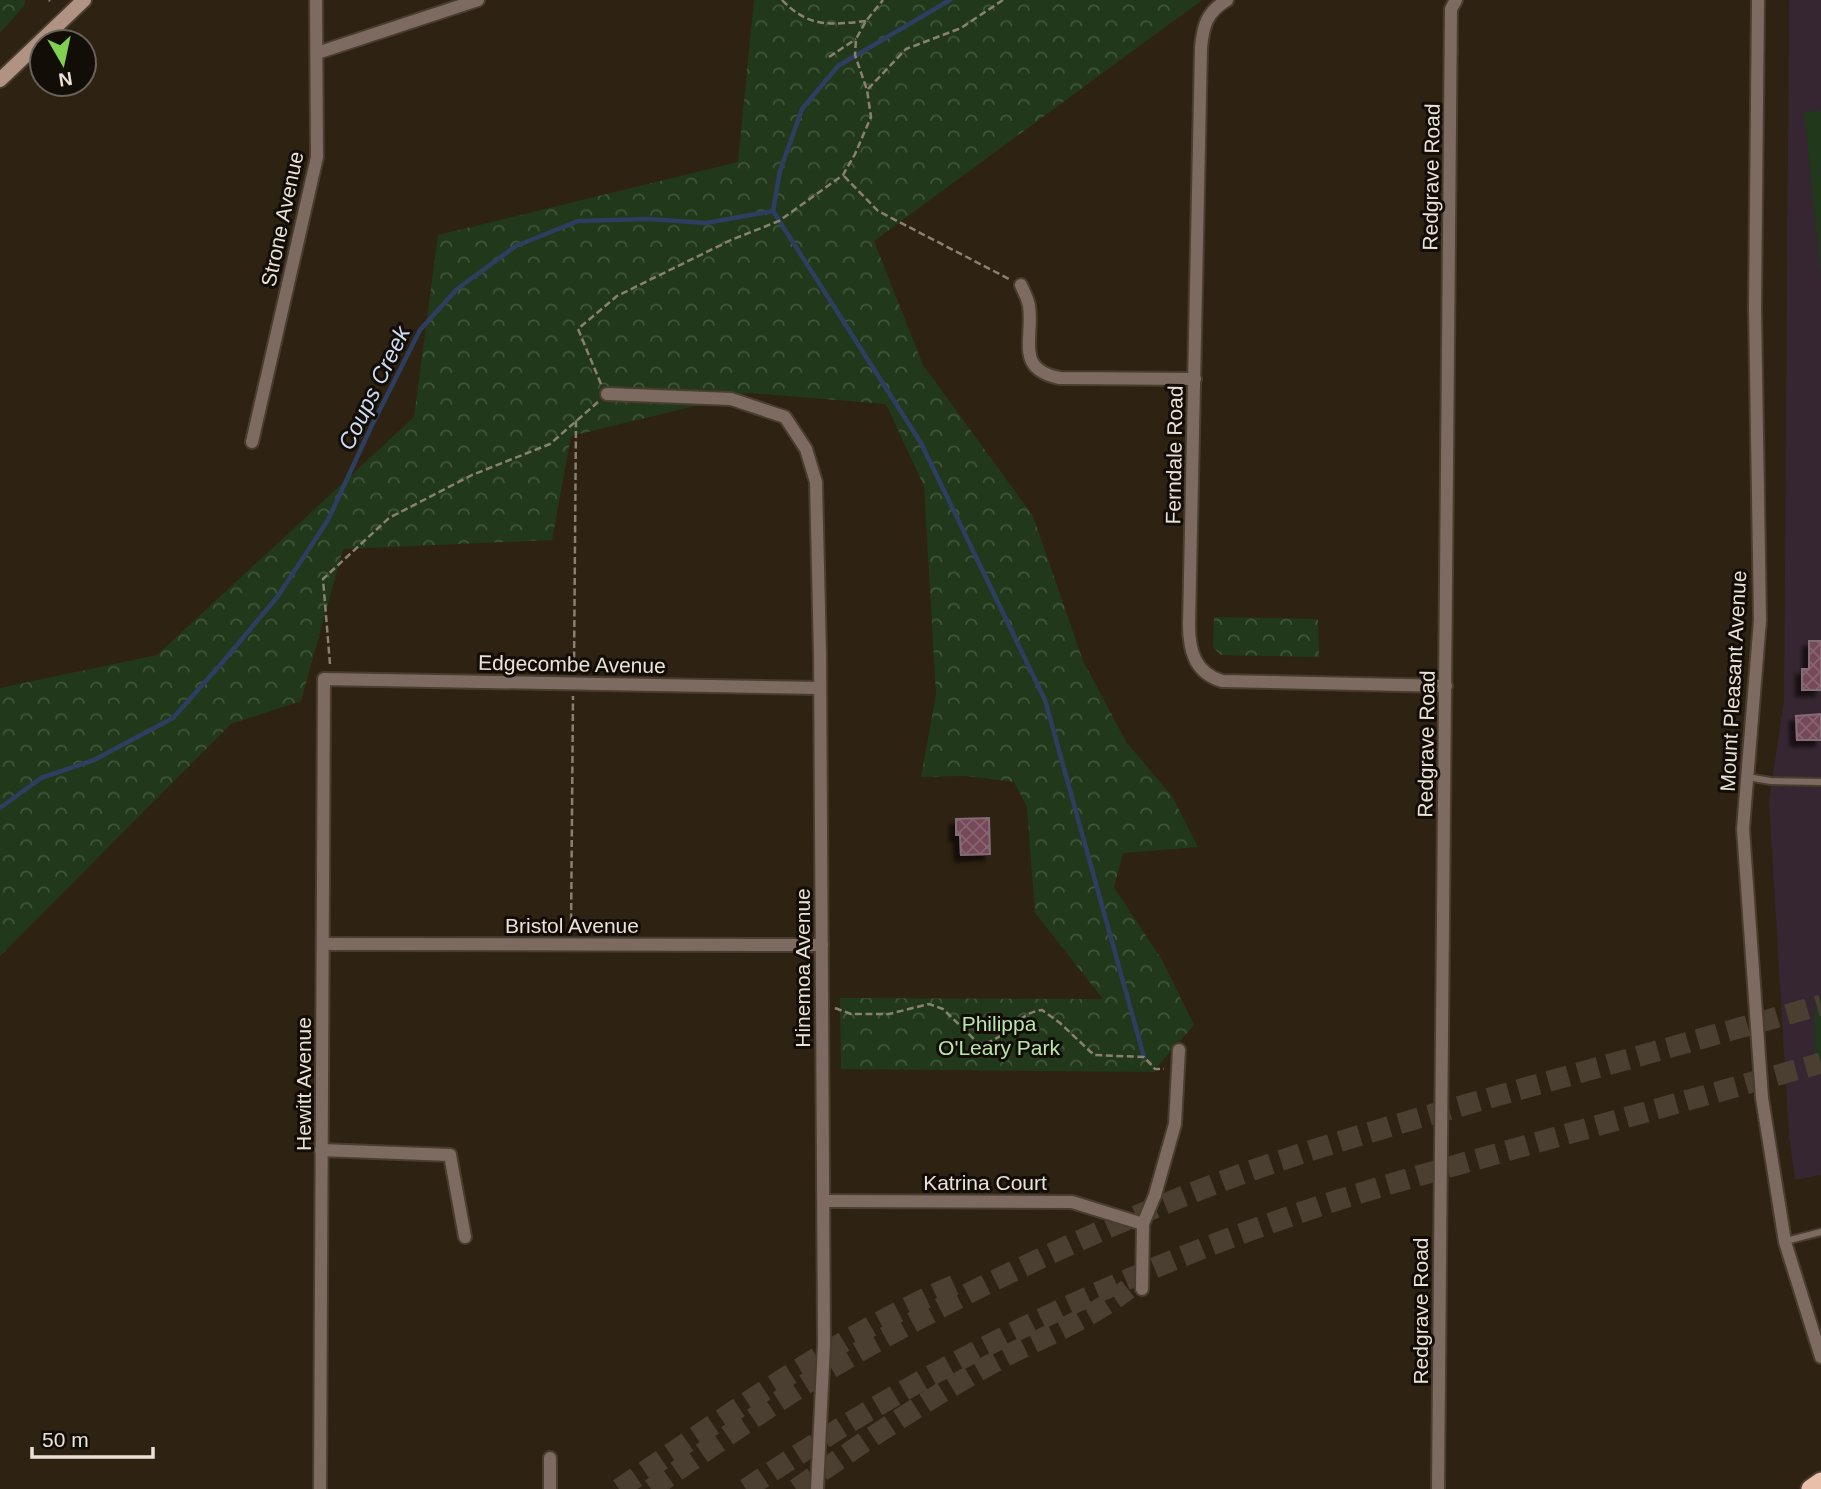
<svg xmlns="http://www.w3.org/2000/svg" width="1821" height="1489" font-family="Arial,sans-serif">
	<defs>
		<pattern id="forest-crowns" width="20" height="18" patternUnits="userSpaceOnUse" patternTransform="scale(1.75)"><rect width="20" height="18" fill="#21391a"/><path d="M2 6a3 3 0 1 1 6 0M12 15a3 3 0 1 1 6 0" fill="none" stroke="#41553b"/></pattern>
		<pattern id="building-cross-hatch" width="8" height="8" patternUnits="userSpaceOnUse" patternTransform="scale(1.75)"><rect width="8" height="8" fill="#754959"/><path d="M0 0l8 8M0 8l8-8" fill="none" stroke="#896370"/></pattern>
		<filter id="shadow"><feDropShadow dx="-6" dy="6" stdDeviation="2" flood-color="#0009"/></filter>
	</defs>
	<rect width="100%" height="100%" fill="#2e2212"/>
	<!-- education -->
	<polygon fill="#362631" points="1789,0 1821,0 1821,1175 1795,1180 1789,1136 1769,801 1784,700"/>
	<!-- forest -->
	<g fill="url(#forest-crowns)">
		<polygon points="0,0 25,0 24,6 0,33"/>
		<polygon points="754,0 1202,0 874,241 923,365 1033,516 1083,661 1127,743 1172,796 1198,847 1123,853 1114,887 1162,960 1194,1025 1157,1067 1155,1065 1155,1072 841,1069 840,998 1103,999 1035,913 1027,807 1014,782 966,776 921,777 936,695 924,486 886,404 748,393 571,436 552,540 343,549 301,701 231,724 0,956 0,688 157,655 414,417 438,235 738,162"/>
		<polygon points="1214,617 1318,619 1319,657 1221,655 1213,648"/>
	</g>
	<!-- pitch -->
	<g fill="#21391a">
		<polygon points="1821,111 1821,277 1804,112"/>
		<rect x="1815" y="997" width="6" height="68"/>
	</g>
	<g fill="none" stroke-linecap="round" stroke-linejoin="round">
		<!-- stream -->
		<g stroke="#2d3e60" stroke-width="4.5">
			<polyline points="773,211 921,443 1045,700 1144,1057"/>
			<polyline points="0,808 41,778 94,760 173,718 221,664 278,596 328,520 372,425 420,330 457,289 516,246 578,221 648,219 706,223 773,211 780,171 802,109 838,66 950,0"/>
		</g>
	</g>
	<!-- building -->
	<g fill="url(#building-cross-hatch)" stroke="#846c74" stroke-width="2" filter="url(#shadow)">
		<polygon points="1809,641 1821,641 1821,690 1802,690 1802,669 1809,669"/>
		<polygon points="1821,714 1821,740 1797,740 1796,716"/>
		<polygon points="989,818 990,854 961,855 960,835 956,835 956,819"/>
	</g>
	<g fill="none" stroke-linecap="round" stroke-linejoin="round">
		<!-- motorway-tunnel -->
		<g stroke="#4a3f30" stroke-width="21" stroke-dasharray="21 10" stroke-linecap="butt">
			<path d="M619,1489C729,1414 839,1335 961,1282"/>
			<path d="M651,1489C714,1445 777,1400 843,1361C959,1294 1082,1236 1207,1187C1302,1150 1402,1123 1500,1095C1607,1065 1714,1035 1821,1005"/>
			<path d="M746,1489C913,1375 1097,1283 1288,1217C1363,1190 1440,1170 1517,1148C1618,1120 1720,1091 1821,1063"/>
			<path d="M796,1489C856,1447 918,1405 982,1369C1030,1341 1084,1324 1128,1289"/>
		</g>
		<!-- service casing -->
		<g stroke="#483d2e" stroke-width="10">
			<g id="service">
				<polyline points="1747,777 1771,781 1821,782"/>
				<polyline points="1786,1241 1821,1232"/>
			</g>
		</g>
		<!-- minor casing -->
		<g stroke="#483d2e" stroke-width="16">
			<g id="minor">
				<path d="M1227,0C1207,12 1203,25 1201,48L1189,625C1189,651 1195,673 1222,681L1446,686"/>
				<polyline points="1758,0 1755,308 1760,620 1743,829 1762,1098 1785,1242 1821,1357"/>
				<polyline points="317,53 478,0"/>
				<path d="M1021,285C1024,292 1028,299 1029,306C1034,339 1014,369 1060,378L1195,379"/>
				<polyline points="607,394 731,399 785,417 806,449 816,482 820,654 824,1345 817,1489"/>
				<polyline points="252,442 317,157 316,0"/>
				<polyline points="323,944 822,945"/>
				<polyline points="321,1150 450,1155 465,1237"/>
				<polyline points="824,1201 1072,1202 1143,1224"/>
				<polyline points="1142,1289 1143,1224 1155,1195 1175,1124 1179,1050"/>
				<polyline points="320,1489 324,679 820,688"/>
				<polyline points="550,1489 550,1458"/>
				<polyline points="1438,1489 1451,9 1456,0"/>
			</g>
		</g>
		<!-- secondary casing -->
		<g stroke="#483d2e" stroke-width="18">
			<polyline id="secondary" points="0,80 84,0"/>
		</g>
		<!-- trunk casing -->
		<g stroke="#483d2e" stroke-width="23">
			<polyline id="trunk" points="1811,1489 1821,1482"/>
		</g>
		<!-- path -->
		<g stroke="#8a8072" stroke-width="2.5" stroke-dasharray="7 3.5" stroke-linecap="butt">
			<polyline points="49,0 50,1"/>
			<path d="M782,0C809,28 830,25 866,21"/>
			<polyline points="829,57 856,39"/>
			<polyline points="868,89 906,49 961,28 1003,0"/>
			<polyline points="844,176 878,211 1009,279"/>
			<polyline points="601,384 578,329 617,296 731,240 779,221 843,175 855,154 871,117 867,90 855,55 856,39 866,21 883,0"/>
			<polyline points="330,664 323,579 389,518 472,475 550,444 598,402"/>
			<polyline points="574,669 576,420"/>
			<polyline points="571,931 573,696"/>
			<path d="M835,1008L851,1014H889L929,1004L943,1009L979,1044C1006,1042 1015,1013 1042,1010L1060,1023L1094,1055L1144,1057L1155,1069H1164"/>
		</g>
		<!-- service -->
		<use href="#service" stroke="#7d6b61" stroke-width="6"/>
		<!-- minor -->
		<use href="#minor" stroke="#7d6b61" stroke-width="12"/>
		<!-- secondary -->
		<use href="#secondary" stroke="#b19383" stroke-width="14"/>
		<!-- trunk -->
		<use href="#trunk" stroke="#eabfa9" stroke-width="19"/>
	</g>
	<g text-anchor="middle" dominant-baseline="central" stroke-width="6" stroke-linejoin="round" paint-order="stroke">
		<!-- street labels -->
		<g font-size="21" fill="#eae2d8" stroke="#120d06">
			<text transform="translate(1431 177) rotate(-89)">Redgrave Road</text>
			<text transform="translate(282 219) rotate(-78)">Strone Avenue</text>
			<text transform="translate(1174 455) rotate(-89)">Ferndale Road</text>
			<text transform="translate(572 664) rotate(1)">Edgecombe Avenue</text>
			<text transform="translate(1733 681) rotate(-87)">Mount Pleasant Avenue</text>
			<text transform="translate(1426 744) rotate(-89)">Redgrave Road</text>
			<text x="572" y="925">Bristol Avenue</text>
			<text transform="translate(802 968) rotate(-90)">Hinemoa Avenue</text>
			<text transform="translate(303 1084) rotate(-90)">Hewitt Avenue</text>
			<text x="985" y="1182">Katrina Court</text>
			<text transform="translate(1420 1311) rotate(-90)">Redgrave Road</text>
		</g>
		<!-- park labels -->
		<g font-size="21" fill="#b8e5aa" stroke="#120d06">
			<text x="999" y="1023">Philippa<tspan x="999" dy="24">O'Leary Park</tspan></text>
		</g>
		<!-- water labels -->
		<g font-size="23" font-style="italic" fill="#cedbf4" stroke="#120d06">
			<text transform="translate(374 388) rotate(-64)">Coups Creek</text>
		</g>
	</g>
	<!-- north arrow -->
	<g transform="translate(63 63) rotate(171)"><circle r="33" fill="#120d06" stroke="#68625a" stroke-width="2"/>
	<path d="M0-5L12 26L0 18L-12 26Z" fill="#80d052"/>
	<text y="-10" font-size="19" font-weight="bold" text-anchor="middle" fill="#eae2d8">N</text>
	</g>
	<!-- scale -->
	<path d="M32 1447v10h121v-10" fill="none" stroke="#eae2d8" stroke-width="3.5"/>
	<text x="42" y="1447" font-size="21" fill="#eae2d8" stroke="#120d06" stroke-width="5" paint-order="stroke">50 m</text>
</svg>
